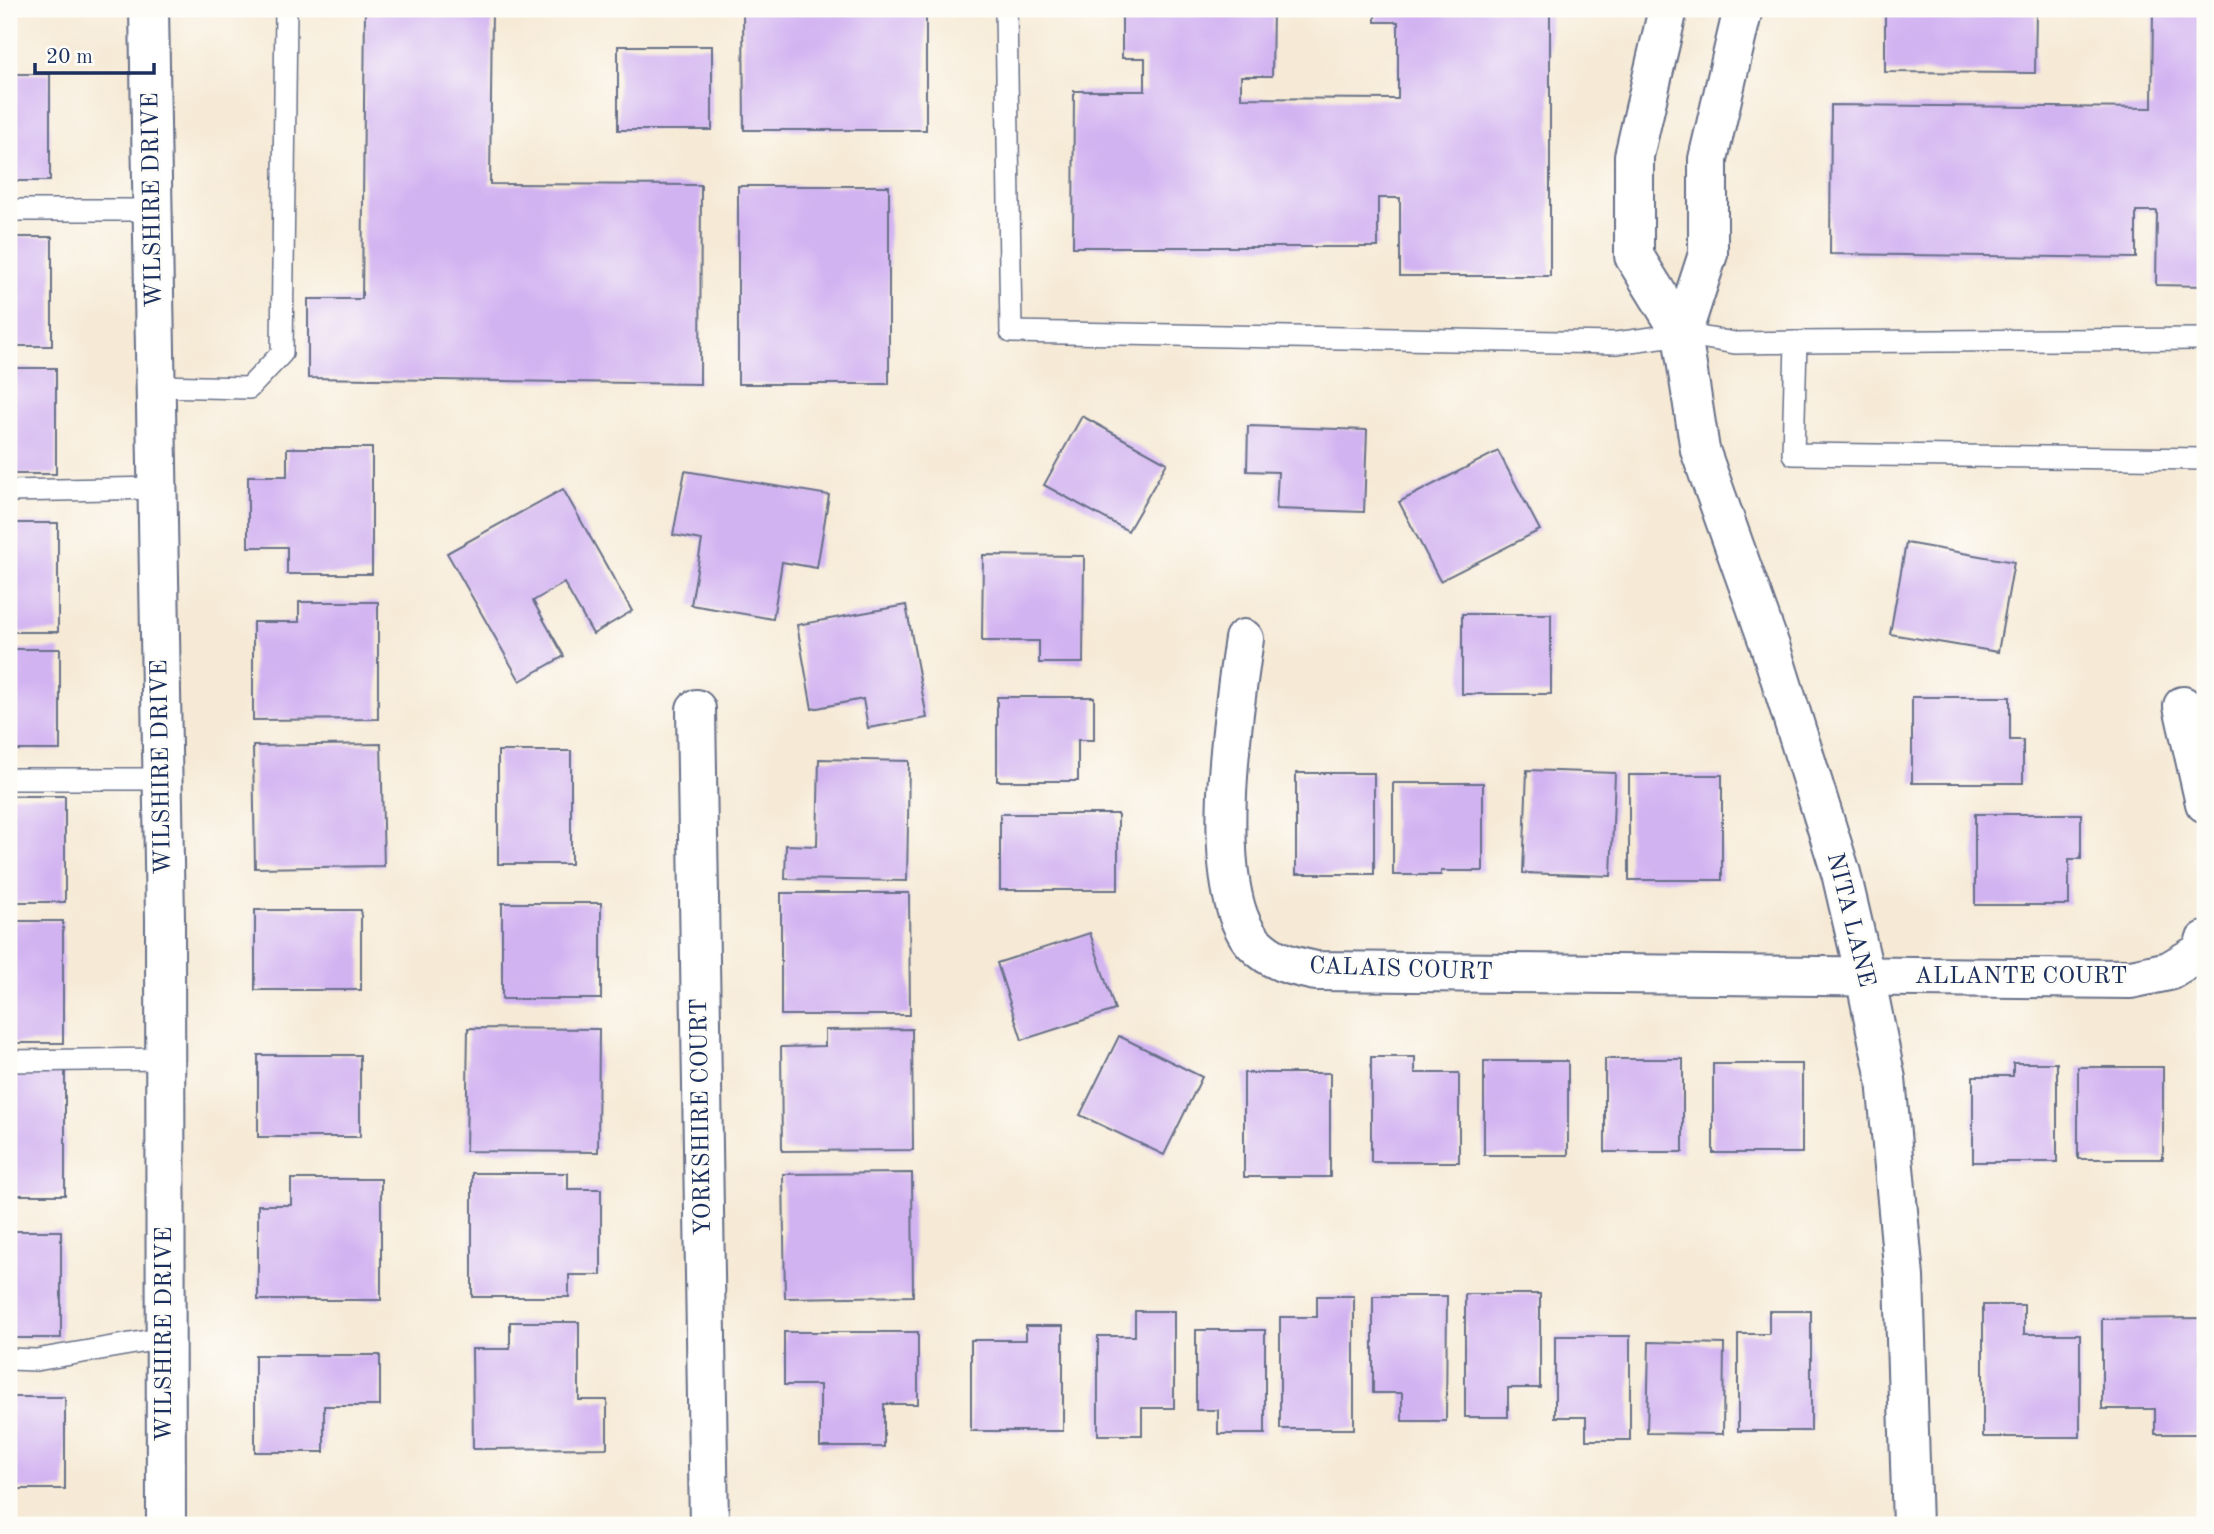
<svg xmlns="http://www.w3.org/2000/svg" width="2214" height="1534" font-family="'Old Standard TT',serif">
	<rect width="100%" height="100%" fill="#fdfcf7"/>
	<filter id="ink" filterUnits="userSpaceOnUse"><feTurbulence type="fractalNoise" baseFrequency=".0143" numOctaves="2"/><feDisplacementMap in="SourceGraphic" scale="14" xChannelSelector="R" yChannelSelector="G"/><feConvolveMatrix kernelMatrix="1 2 1 2 8 2 1 2 1" color-interpolation-filters="sRGB"/></filter>
	<filter id="wash" filterUnits="userSpaceOnUse"><feTurbulence type="fractalNoise" baseFrequency=".00686" numOctaves="4" result="noise"/><feDisplacementMap in="SourceGraphic" scale="28" xChannelSelector="R" yChannelSelector="G"/><feGaussianBlur stdDeviation="1.57" result="paint"/><feColorMatrix in="noise" values="0 0 0 0 0 0 0 0 0 0 0 0 0 0 0 0 0 1.4 0 .05"/><feComposite in="paint" operator="in"/></filter>
	<g filter="url(#wash)">
		<rect width="100%" height="100%" fill="#f6ead6"/>
		<g id="blocks">
			<!-- building -->
			<g fill="#d2b3f1">
				<polygon points="365,9 492,9 490,184 701,185 700,384 308,378 308,299 362,299"/>
				<polygon points="743,9 926,9 926,130 744,130"/>
				<polygon points="1122,9 1273,9 1272,76 1241,76 1241,98 1398,99 1398,22 1375,22 1375,9 1550,9 1550,276 1400,276 1400,198 1378,198 1378,247 1073,247 1074,91 1145,91 1145,58 1122,58"/>
				<polygon points="1885,9 2036,9 2035,73 1885,72"/>
				<polygon points="2153,9 2205,9 2205,286 2156,285 2157,211 2136,211 2136,258 1830,254 1831,105 2152,108"/>
				<rect x="618" y="46" width="94" height="84"/>
				<rect x="9" y="74" width="41" height="107"/>
				<rect x="738" y="186" width="151" height="198"/>
				<rect x="9" y="237" width="43" height="109"/>
				<rect x="9" y="368" width="47" height="106"/>
				<polygon points="1082,416 1167,463 1128,531 1044,485"/>
				<polygon points="1248,426 1367,430 1364,512 1276,509 1278,472 1247,471"/>
				<polygon points="287,448 372,448 372,574 287,574 287,547 248,547 248,476 287,476"/>
				<polygon points="1498,451 1540,530 1440,581 1399,502"/>
				<polygon points="685,471 829,495 817,568 782,562 773,619 691,605 702,540 673,535"/>
				<polygon points="563,489 632,611 593,634 564,583 533,601 564,656 520,681 447,553"/>
				<rect x="9" y="523" width="49" height="109"/>
				<polygon points="1906,543 2014,562 1998,652 1890,634"/>
				<polygon points="983,555 1084,556 1083,663 1039,663 1039,641 982,641"/>
				<polygon points="299,602 378,602 378,719 253,720 253,622 299,622"/>
				<polygon points="906,605 927,718 868,728 863,699 812,709 797,625"/>
				<rect x="1462" y="614" width="89" height="80"/>
				<rect x="9" y="649" width="51" height="101"/>
				<polygon points="997,697 1094,697 1094,740 1078,740 1078,781 997,781"/>
				<polygon points="1912,697 2010,697 2010,740 2023,740 2023,783 1912,783"/>
				<polygon points="381,744 384,866 255,868 253,746"/>
				<rect x="498" y="751" width="73" height="113"/>
				<polygon points="819,759 909,761 907,881 785,879 786,845 817,846"/>
				<polygon points="1527,770 1615,773 1611,876 1523,873"/>
				<rect x="1296" y="773" width="78" height="101"/>
				<rect x="1629" y="775" width="93" height="105"/>
				<polygon points="1393,783 1483,783 1483,871 1441,871 1441,875 1393,875"/>
				<rect x="9" y="796" width="56" height="106"/>
				<rect x="1000" y="814" width="118" height="76"/>
				<polygon points="1975,814 2081,814 2081,859 2069,859 2069,905 1975,905"/>
				<polygon points="781,893 909,893 910,1015 781,1015"/>
				<rect x="502" y="903" width="99" height="96"/>
				<rect x="255" y="910" width="106" height="80"/>
				<rect x="9" y="921" width="54" height="122"/>
				<polygon points="1090,933 1115,1010 1022,1040 997,963"/>
				<polygon points="468,1028 599,1029 598,1152 466,1151"/>
				<polygon points="912,1029 913,1150 782,1151 781,1047 825,1046 825,1030"/>
				<polygon points="1119,1036 1202,1077 1164,1155 1080,1115"/>
				<rect x="258" y="1055" width="102" height="82"/>
				<polygon points="1371,1057 1415,1057 1415,1073 1459,1073 1459,1162 1371,1162"/>
				<rect x="1605" y="1059" width="78" height="93"/>
				<rect x="1484" y="1061" width="84" height="94"/>
				<polygon points="2013,1063 2057,1063 2057,1162 1973,1162 1973,1076 2013,1076"/>
				<rect x="1713" y="1064" width="89" height="89"/>
				<rect x="2078" y="1067" width="85" height="92"/>
				<rect x="9" y="1071" width="56" height="124"/>
				<rect x="1244" y="1073" width="86" height="104"/>
				<polygon points="472,1173 568,1173 568,1189 601,1189 601,1275 569,1275 569,1297 472,1297"/>
				<polygon points="912,1173 913,1296 785,1298 783,1174"/>
				<polygon points="291,1179 381,1179 381,1300 258,1300 258,1205 291,1205"/>
				<rect x="9" y="1231" width="52" height="107"/>
				<polygon points="1465,1294 1540,1294 1540,1388 1508,1388 1508,1417 1465,1417"/>
				<polygon points="1317,1296 1354,1296 1354,1429 1280,1429 1280,1317 1317,1317"/>
				<polygon points="1373,1296 1447,1296 1446,1421 1402,1421 1402,1393 1373,1393"/>
				<polygon points="1983,1305 2024,1305 2024,1334 2080,1334 2080,1437 1983,1437"/>
				<polygon points="1135,1311 1174,1311 1174,1408 1142,1408 1142,1435 1098,1435 1098,1336 1135,1336"/>
				<polygon points="1769,1311 1811,1311 1811,1431 1738,1431 1738,1334 1769,1334"/>
				<polygon points="2200,1318 2201,1434 2155,1434 2155,1409 2102,1409 2102,1319"/>
				<polygon points="510,1322 579,1322 579,1400 607,1400 607,1448 473,1449 472,1349 510,1349"/>
				<polygon points="1026,1326 1063,1326 1063,1431 971,1431 971,1340 1026,1340"/>
				<polygon points="1196,1330 1265,1330 1265,1434 1218,1434 1218,1410 1196,1410"/>
				<polygon points="784,1332 918,1332 918,1404 884,1404 884,1447 820,1447 820,1385 784,1385"/>
				<polygon points="1555,1336 1630,1336 1630,1440 1586,1440 1586,1417 1555,1417"/>
				<polygon points="1649,1342 1724,1344 1723,1434 1647,1433"/>
				<polygon points="255,1355 380,1355 380,1406 324,1406 324,1452 255,1452"/>
				<rect x="9" y="1397" width="56" height="92"/>
			</g>
		</g>
	</g>
	<g filter="url(#ink)">
		<use href="#blocks" fill-opacity="0" stroke="#687088" stroke-width="2"/>
		<g fill="none" stroke-linecap="round" stroke-linejoin="round">
			<!-- service casing -->
			<g stroke="#687088" stroke-width="24">
				<g id="service">
					<polyline points="1006,9 1011,332 1616,343 1682,334 1735,343 1796,342 1793,454 2205,459"/>
					<polyline points="9,210 153,210"/>
					<polyline points="1796,342 2205,339"/>
					<polyline points="156,386 249,388 282,353 286,9"/>
					<polyline points="9,491 158,488"/>
					<polyline points="9,779 163,779"/>
					<polyline points="9,1061 165,1059"/>
					<polyline points="9,1359 36,1360 165,1338"/>
				</g>
			</g>
			<!-- minor casing -->
			<g stroke="#687088" stroke-width="42">
				<g id="minor">
					<path d="M1244,639C1234,707 1205,891 1254,943C1272,962 1292,966 1316,971L2131,979L2169,971L2203,951L2205,941"/>
					<polyline points="2183,706 2205,803"/>
					<polyline points="696,709 709,1525"/>
				</g>
			</g>
			<!-- tertiary casing -->
			<g stroke="#687088" stroke-width="42">
				<g id="tertiary">
					<polyline points="149,9 165,919 166,1525"/>
					<polyline points="1668,9 1634,156 1634,256 1682,334 1700,450 1771,649 1841,873 1865,976 1886,1079 1904,1277 1912,1525"/>
					<polyline points="1682,334 1708,254 1708,159 1743,9"/>
				</g>
			</g>
			<!-- service -->
			<use href="#service" stroke="#fff" stroke-width="21"/>
			<!-- minor -->
			<use href="#minor" stroke="#fff" stroke-width="38"/>
			<!-- tertiary -->
			<use href="#tertiary" stroke="#fff" stroke-width="38"/>
		</g>
	</g>
	<g text-anchor="middle" dominant-baseline="central" stroke-width="5" stroke-linejoin="round" paint-order="stroke">
		<!-- street labels -->
		<g font-size="24" fill="#1b2f5e" stroke="#fdfcf7">
			<text transform="translate(153 200) rotate(-91)">WILSHIRE DRIVE</text>
			<text transform="translate(162 767) rotate(-91)">WILSHIRE DRIVE</text>
			<text transform="translate(1850 920) rotate(76)">NITA LANE</text>
			<text transform="translate(1401 970) rotate(2)">CALAIS COURT</text>
			<text x="2021" y="977">ALLANTE COURT</text>
			<text transform="translate(702 1117) rotate(-91)">YORKSHIRE COURT</text>
			<text transform="translate(165 1334) rotate(-90)">WILSHIRE DRIVE</text>
		</g>
	</g>
	<!-- margin -->
	<rect width="2214" height="1534" fill="none" stroke="#fdfcf7" stroke-width="35"/>
	<!-- scale -->
	<path d="M35 63v10h119v-10" fill="none" stroke="#1b2f5e" stroke-width="3.5"/>
	<text x="46" y="63" font-size="21" fill="#1b2f5e" stroke="#fdfcf7" stroke-width="5" paint-order="stroke">20 m</text>
</svg>
